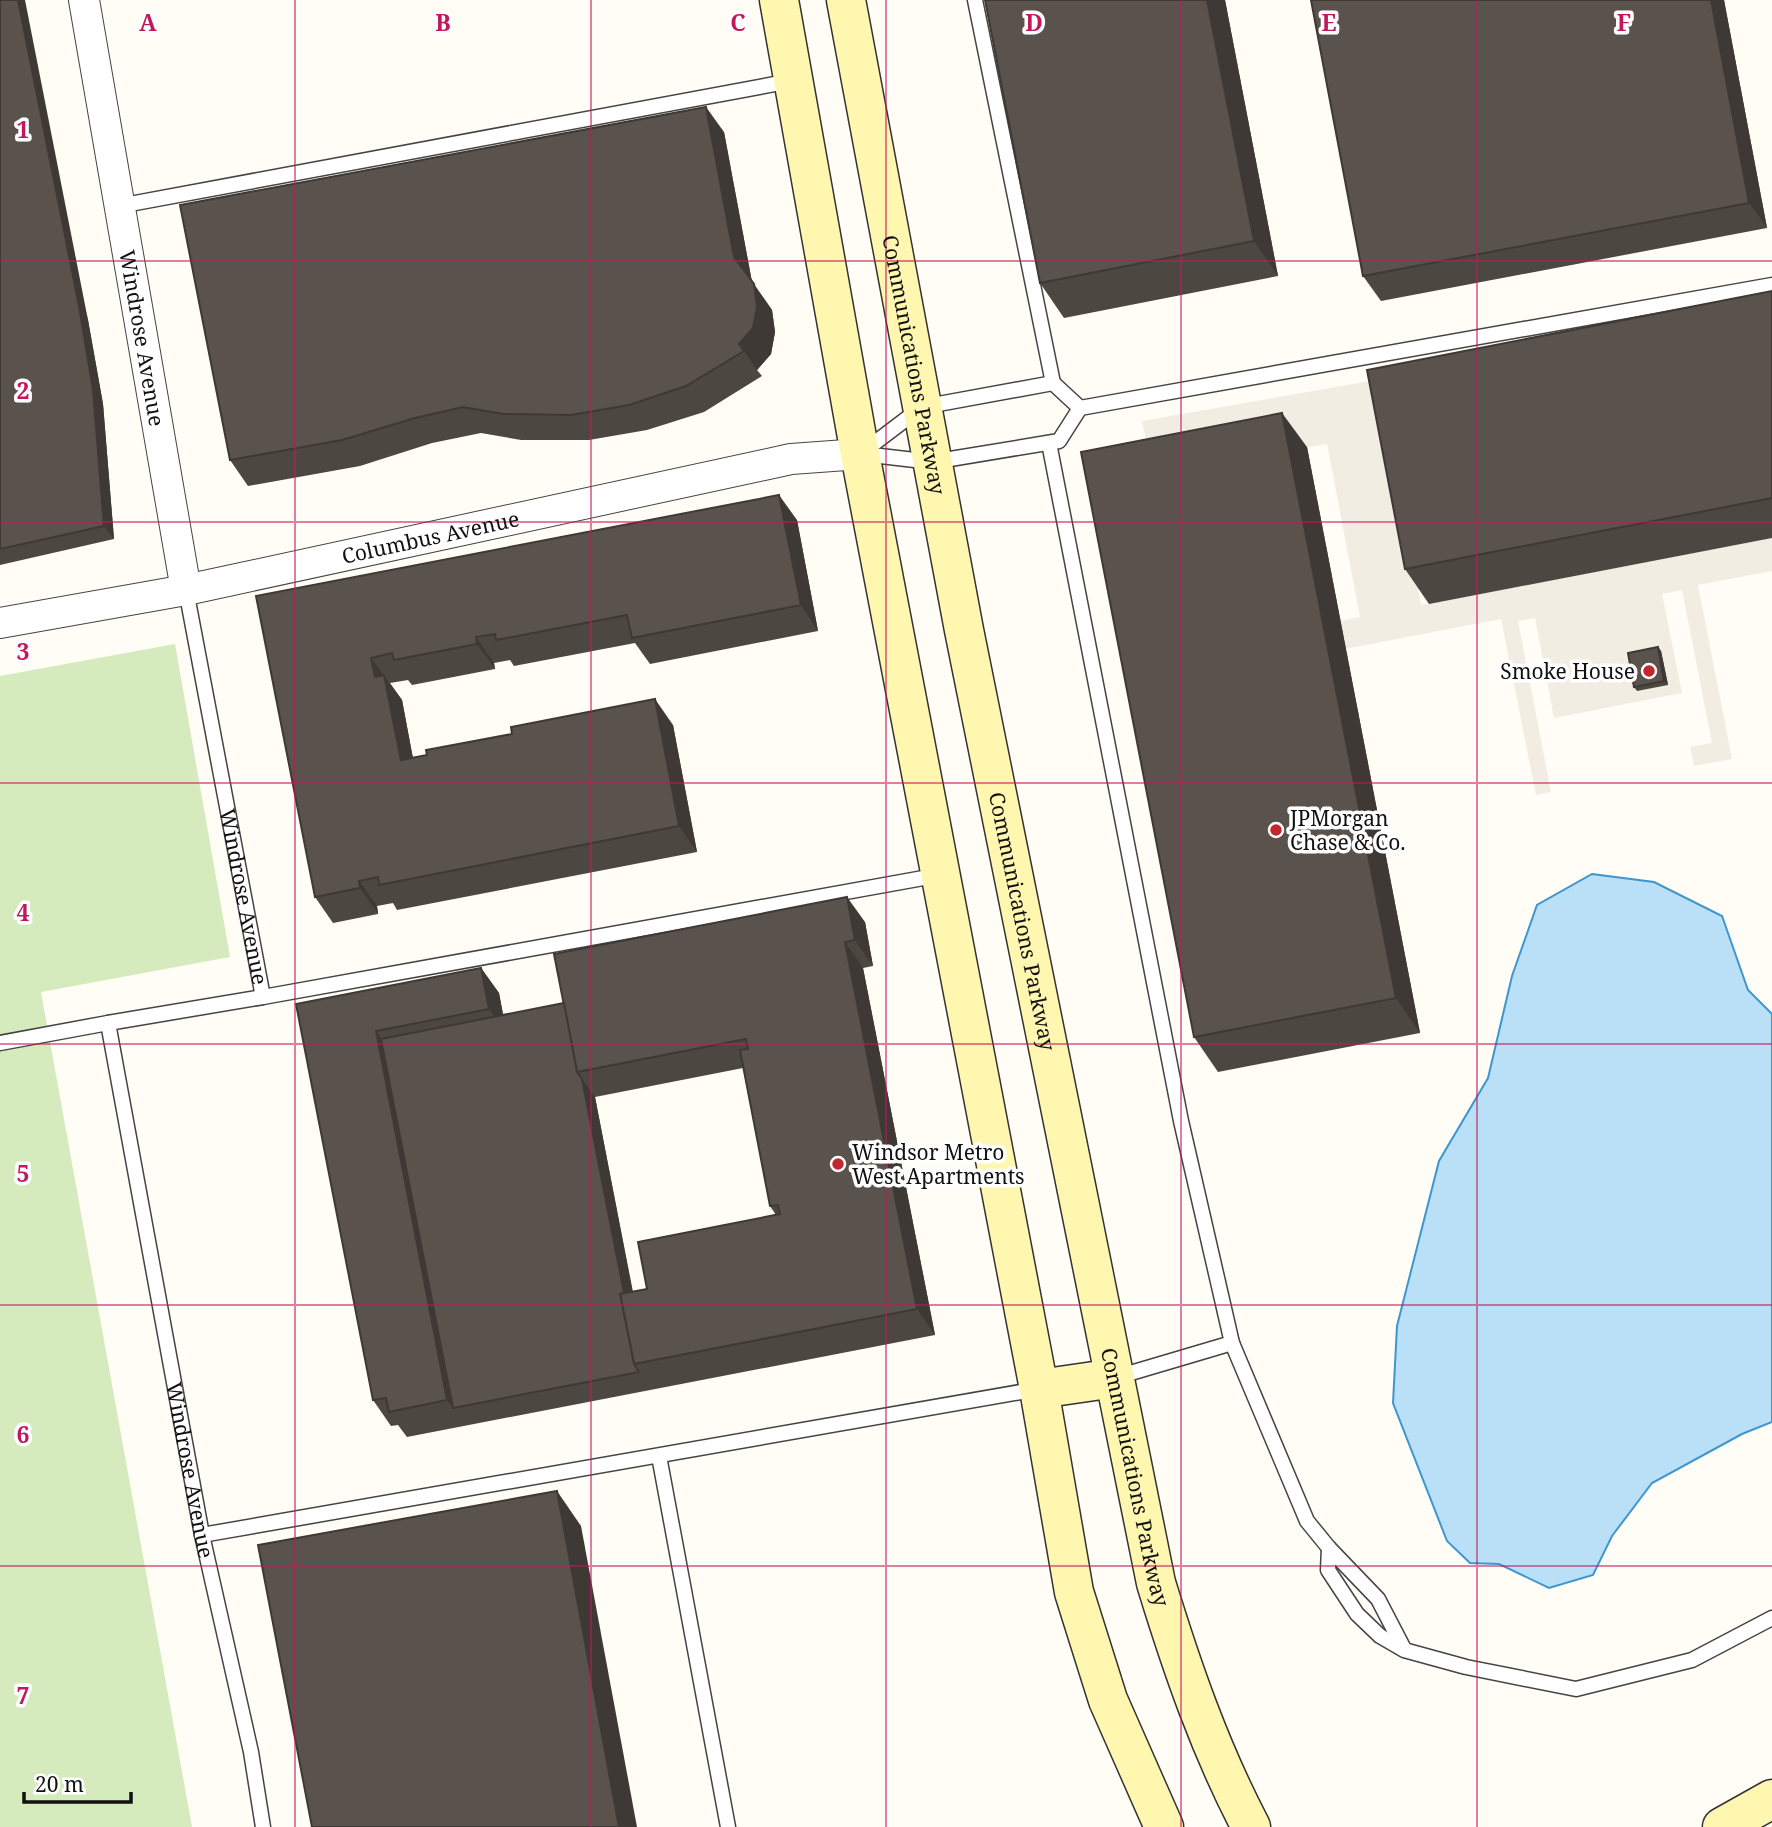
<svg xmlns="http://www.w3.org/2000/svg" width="1772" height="1827" font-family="'Noto Serif',serif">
	<rect width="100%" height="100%" fill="#fffdf5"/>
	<!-- green -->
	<polygon fill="#d5ebbd" points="175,644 230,957 41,992 192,1827 0,1827 0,676"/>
	<!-- plaza -->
	<polygon fill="#f1ede2" points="1387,378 1389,428 1421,605 1772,538 1772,571 1698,585 1732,759 1694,766 1690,747 1712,743 1682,590 1662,594 1682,693 1554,718 1535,618 1518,621 1551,792 1536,795 1501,619 1345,649 1340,621 1360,617 1327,444 1307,447 1147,446 1142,421"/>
	<!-- water -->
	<polygon fill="#b9e0f7" stroke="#3f96cf" stroke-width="2" points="1592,874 1654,882 1722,916 1748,990 1772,1014 1772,1422 1742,1434 1652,1483 1612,1536 1593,1575 1549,1588 1499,1564 1470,1563 1447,1541 1393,1403 1397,1326 1439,1161 1488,1078 1512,976 1537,905"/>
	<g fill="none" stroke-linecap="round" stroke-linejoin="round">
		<!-- lane casing -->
		<g stroke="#444" stroke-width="17">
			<g id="lane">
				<polyline points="975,0 1053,383"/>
				<polyline points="119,206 791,81"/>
				<polyline points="1049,443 1181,1121 1232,1343 1117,1377"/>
				<polyline points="864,451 922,407 1053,383 1080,408"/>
				<polyline points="863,454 932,462 1059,441 1080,408 1772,285"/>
				<path id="s1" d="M186,590L263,997L108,1023L202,1535L251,1752L263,1827"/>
				<polyline points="263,997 940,875"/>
				<polyline points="0,1043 108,1023"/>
				<polyline points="1232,1343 1307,1521 1329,1548 1378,1599 1404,1649"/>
				<polyline points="659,1456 728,1827"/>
				<polyline points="202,1535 1038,1389"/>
				<polyline points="1329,1548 1328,1570 1357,1614 1380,1636 1404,1650 1466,1667 1576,1689 1692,1660 1772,1618"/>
			</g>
		</g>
		<!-- street casing -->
		<g stroke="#444" stroke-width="32">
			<g id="street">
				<path id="s2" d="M84,0L186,590"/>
				<path id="s3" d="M0,623L186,590L791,459L860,454"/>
			</g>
		</g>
		<!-- secondary casing -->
		<g stroke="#333" stroke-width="41">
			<g id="secondary">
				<polyline points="779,0 860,454 1039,1389 1074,1592 1108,1700 1164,1827"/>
				<path id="s4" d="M846,0L964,630L1156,1583C1182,1668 1210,1749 1251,1827"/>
				<polyline points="1039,1389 1115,1378"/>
				<polyline points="1722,1827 1772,1799"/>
			</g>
		</g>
		<!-- lane -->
		<use href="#lane" stroke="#fff" stroke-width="14"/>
		<!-- street -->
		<use href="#street" stroke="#fff" stroke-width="30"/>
		<!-- secondary -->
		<use href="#secondary" stroke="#fff6b0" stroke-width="38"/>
	</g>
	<!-- wall -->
	<g fill="#4d4742" fill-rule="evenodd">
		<polygon points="0,0 88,320 103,404 114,539 0,565"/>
		<polygon points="1225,0 1278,276 1064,318 1040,283"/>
		<polygon points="1311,0 1724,0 1767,228 1381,301 1363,276"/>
		<polygon points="724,132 752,282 772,310 775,332 771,354 757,370 762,376 704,412 647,430 589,440 521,440 481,433 432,443 360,466 248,486 230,460"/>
		<polygon points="1772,291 1772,538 1429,604 1405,569"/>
		<polygon points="1307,447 1420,1033 1218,1072 1194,1037"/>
		<polygon points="797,520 818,631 650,664 635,643 514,666 510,660 494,663 495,669 412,685 408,680 390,683 402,700 413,758 673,725 697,852 397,910 393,903 377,906 378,914 333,923 315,897 256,596"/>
		<polygon points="1658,647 1661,651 1668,685 1637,691 1634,687"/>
		<path d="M865,922L873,966L863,968L935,1335L407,1437L398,1425L391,1426L373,1400L296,1004L481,968L499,993L503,1015L564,1003ZM743,1068L770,1206L776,1215L647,1289L633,1292L595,1097Z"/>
	</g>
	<!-- shaded-wall -->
	<g fill="#3f3936">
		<polygon points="18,0 25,0 88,320 103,404 114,539 104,526"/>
		<polygon points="1207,0 1225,0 1278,276 1254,241"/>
		<polygon points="1711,0 1724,0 1767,228 1749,203"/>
		<polygon points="706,107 724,132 752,282 734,257"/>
		<polygon points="754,284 772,310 775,332 771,354 757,370 739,344"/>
		<polygon points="1282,413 1307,447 1420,1033 1396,998"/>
		<polygon points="779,495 797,520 818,631 801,605"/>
		<polygon points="476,637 494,663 495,669 477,644"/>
		<polygon points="1658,647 1661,651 1668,685 1664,681"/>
		<polygon points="371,658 402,700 418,786 401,760 375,677"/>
		<polygon points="655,699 673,725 697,852 679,826"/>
		<polygon points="359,881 377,906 378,914 360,888"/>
		<polygon points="847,897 865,922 873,966 855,940"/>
		<polygon points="845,942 863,968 935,1335 917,1309"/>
		<polygon points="481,968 499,993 507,1035 489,1009"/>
		<polygon points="376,1031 394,1057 453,1408 447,1400"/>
		<polygon points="582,1079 595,1097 646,1362 637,1363"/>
		<polygon points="557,1491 581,1526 637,1827 619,1827"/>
	</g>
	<!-- building -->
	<g fill="#5a524d" stroke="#3f3936" stroke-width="2">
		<polygon points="0,0 18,0 79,306 93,390 104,526 0,549"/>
		<polygon points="985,0 1207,0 1254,241 1040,283"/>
		<polygon points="1311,0 1711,0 1749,203 1363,276"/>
		<polygon points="706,107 734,257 754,284 757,307 753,328 739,344 744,351 686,386 629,405 571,415 503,414 463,407 415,418 342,440 230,460 180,205"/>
		<polygon points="1772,291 1772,498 1405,569 1367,370"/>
		<polygon points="1282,413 1396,998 1194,1037 1081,452"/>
		<polygon points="779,495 801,605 632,638 627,615 496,640 495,634 476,637 477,644 394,660 392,653 371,658 375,677 384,675 401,760 427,755 426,750 512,734 511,727 655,699 679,826 379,885 378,877 359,881 360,888 315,897 256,596"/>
		<polygon points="1658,647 1664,681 1634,687 1628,653"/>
		<polygon points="847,897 855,940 845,942 917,1309 634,1364 620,1294 647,1289 638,1242 780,1214 778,1205 770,1206 740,1050 748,1049 746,1039 577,1072 554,954"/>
		<polygon points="481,968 489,1009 376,1031 447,1400 389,1412 386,1398 373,1400 296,1004"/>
		<polygon points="564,1003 577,1072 582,1079 624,1293 620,1294 634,1364 639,1372 453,1408 381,1039"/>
		<polygon points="557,1491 619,1827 312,1827 258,1545"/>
	</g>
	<!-- grid -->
	<path fill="none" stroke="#c2185b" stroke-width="2" stroke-opacity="0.55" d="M295,0V1827M591,0V1827M886,0V1827M1181,0V1827M1477,0V1827M0,261H1772M0,522H1772M0,783H1772M0,1044H1772M0,1305H1772M0,1566H1772"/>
	<!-- markers -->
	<g fill="#c4262e" stroke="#fff" stroke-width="2.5">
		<circle cx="1649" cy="671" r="7"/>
		<circle cx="1276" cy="830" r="7"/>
		<circle cx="838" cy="1164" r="7"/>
	</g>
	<g text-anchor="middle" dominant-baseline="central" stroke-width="7" stroke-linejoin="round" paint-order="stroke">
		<!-- street labels -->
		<g font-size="21" fill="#111" stroke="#fff">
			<text stroke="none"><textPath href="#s2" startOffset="343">Windrose Avenue</textPath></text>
			<text stroke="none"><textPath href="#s4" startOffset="371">Communications Parkway</textPath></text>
			<text stroke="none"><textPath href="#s3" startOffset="439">Columbus Avenue</textPath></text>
			<text stroke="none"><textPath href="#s1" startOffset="312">Windrose Avenue</textPath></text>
			<text stroke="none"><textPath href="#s4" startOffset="938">Communications Parkway</textPath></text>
			<text stroke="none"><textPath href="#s1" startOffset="1026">Windrose Avenue</textPath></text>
			<text stroke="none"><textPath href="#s4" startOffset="1505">Communications Parkway</textPath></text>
		</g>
		<!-- poi labels -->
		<g font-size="21" fill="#111" stroke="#fff" text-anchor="start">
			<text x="1635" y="671" text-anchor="end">Smoke House</text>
			<text x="1290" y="818">JPMorgan<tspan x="1290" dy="24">Chase &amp; Co.</tspan></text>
			<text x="852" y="1152">Windsor Metro<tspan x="852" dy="24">West Apartments</tspan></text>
		</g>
	</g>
	<g font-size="23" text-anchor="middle" font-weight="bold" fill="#c2185b" stroke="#fff" stroke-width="7" stroke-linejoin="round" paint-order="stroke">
		<text x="148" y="31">A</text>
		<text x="443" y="31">B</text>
		<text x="738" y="31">C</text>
		<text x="1034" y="31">D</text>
		<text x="1329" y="31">E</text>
		<text x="1624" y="31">F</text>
		<text x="23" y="138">1</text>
		<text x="23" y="399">2</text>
		<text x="23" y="660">3</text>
		<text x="23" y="921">4</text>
		<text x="23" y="1182">5</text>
		<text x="23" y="1443">6</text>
		<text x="23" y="1704">7</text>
	</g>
	<!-- scale -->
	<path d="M24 1792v10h107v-10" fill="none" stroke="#111111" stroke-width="3.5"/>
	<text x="35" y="1792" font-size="21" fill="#111111" stroke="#ffffff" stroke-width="5" paint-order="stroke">20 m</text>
</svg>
